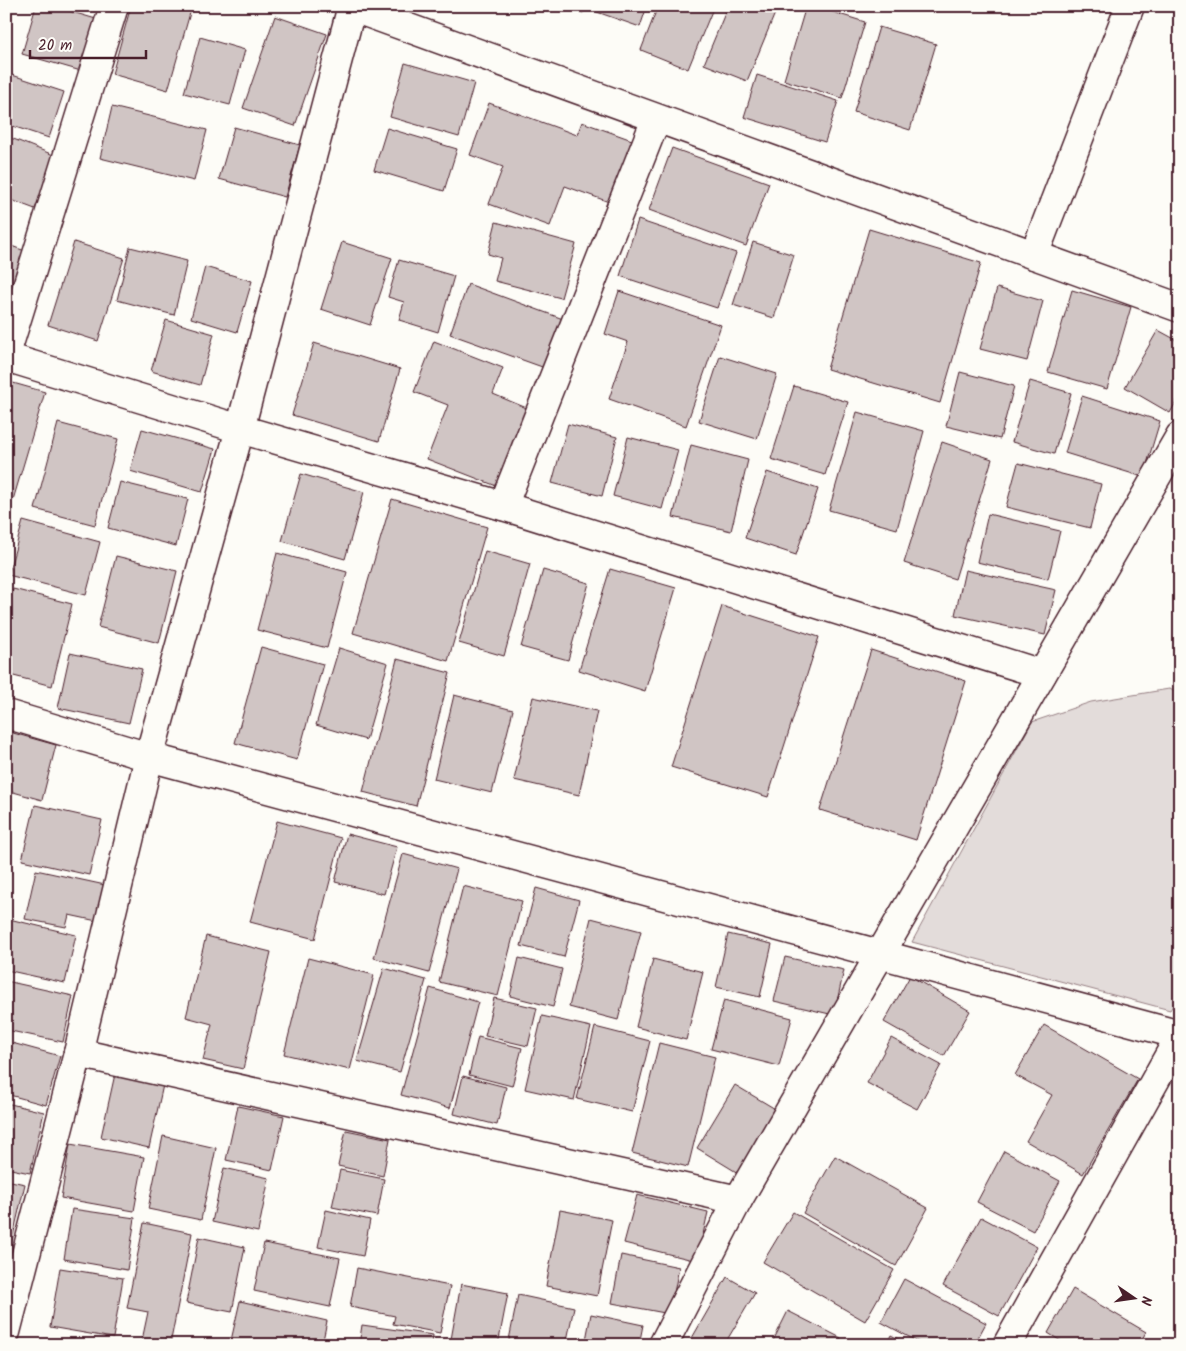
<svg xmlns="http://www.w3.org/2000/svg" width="1186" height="1351" font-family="Kalam,sans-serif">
	<rect width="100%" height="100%" fill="#fdfcf7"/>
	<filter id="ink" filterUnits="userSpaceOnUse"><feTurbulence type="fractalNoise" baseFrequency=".02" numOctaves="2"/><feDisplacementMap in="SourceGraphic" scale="10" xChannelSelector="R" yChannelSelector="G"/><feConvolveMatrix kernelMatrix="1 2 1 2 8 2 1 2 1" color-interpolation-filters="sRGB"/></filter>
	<g filter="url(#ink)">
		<!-- green -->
		<polygon fill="#e3dcda" stroke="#967e82" points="1169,689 1180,693 1180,994 1170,1010 912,942 1032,722 1091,702"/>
		<!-- building -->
		<g fill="#d0c5c4" stroke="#4a1f2b">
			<polygon points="36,6 52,6 96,19 81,71 22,54"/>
			<polygon points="131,6 192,6 168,90 112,74"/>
			<polygon points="565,6 586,6 583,13"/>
			<polygon points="599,6 647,6 640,27 597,12"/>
			<polygon points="658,6 714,6 688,69 641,50"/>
			<polygon points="728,6 778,6 747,81 704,64"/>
			<polygon points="806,6 813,6 865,22 842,98 784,80"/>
			<polygon points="275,16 327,34 295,126 243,108"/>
			<polygon points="879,27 936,44 910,130 854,112"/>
			<polygon points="200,37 245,50 230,105 184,93"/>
			<polygon points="405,63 474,83 459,137 390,117"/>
			<polygon points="6,73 64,92 49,138 6,124"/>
			<polygon points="757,75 838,101 825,142 744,117"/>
			<polygon points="489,103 577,135 582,122 632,140 609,202 565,186 550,226 489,204 503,167 470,155"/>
			<polygon points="112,107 207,130 194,181 100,158"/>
			<polygon points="234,127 300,145 285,197 219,179"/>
			<polygon points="387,128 457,149 444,191 374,170"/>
			<polygon points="6,136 56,156 35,209 6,198"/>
			<polygon points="672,148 769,183 746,246 649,210"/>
			<polygon points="638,220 736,253 717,308 620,276"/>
			<polygon points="496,222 576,244 561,298 495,281 501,258 488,254"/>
			<polygon points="869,229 981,263 940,403 827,369"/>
			<polygon points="74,242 124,258 98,341 48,325"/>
			<polygon points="342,242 392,258 370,325 321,309"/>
			<polygon points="753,242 794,255 774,318 733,305"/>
			<polygon points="6,244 25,251 6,305"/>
			<polygon points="130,247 187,261 174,315 117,300"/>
			<polygon points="399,260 454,276 438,332 399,320 404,302 388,297"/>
			<polygon points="205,267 252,281 237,332 191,318"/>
			<polygon points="468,284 563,319 545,368 450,334"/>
			<polygon points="997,288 1043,301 1027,361 980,349"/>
			<polygon points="1072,290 1131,307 1107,389 1048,372"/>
			<polygon points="619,291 721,325 686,426 609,399 628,342 605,334"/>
			<polygon points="166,320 214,334 200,385 151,371"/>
			<polygon points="1158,330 1180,342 1180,395 1170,413 1125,387"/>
			<polygon points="434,341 503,368 493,394 529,409 499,487 427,459 448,405 414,392"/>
			<polygon points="314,343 400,369 379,441 292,415"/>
			<polygon points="720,356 777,374 757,439 699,421"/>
			<polygon points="960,372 1014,386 1000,439 946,426"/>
			<polygon points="6,381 45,392 13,500 6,498"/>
			<polygon points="1030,381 1071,393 1054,454 1012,442"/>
			<polygon points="794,386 848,402 825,475 771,459"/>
			<polygon points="1082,396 1160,421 1143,477 1065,453"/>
			<polygon points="857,412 924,431 897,529 829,510"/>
			<polygon points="58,423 118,439 95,525 35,509"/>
			<polygon points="568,424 617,437 602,496 552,483"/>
			<polygon points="142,429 215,449 202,492 130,471"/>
			<polygon points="628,437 678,450 662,509 613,496"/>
			<polygon points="942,442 992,459 955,579 904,563"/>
			<polygon points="691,445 748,460 731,531 673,517"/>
			<polygon points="1018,463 1101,484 1090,528 1006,507"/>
			<polygon points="767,472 818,489 796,555 745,538"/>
			<polygon points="301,474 364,492 345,559 282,541"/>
			<polygon points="120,482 188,499 176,546 108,528"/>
			<polygon points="392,499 487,527 448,661 353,633"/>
			<polygon points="988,514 1060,531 1048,579 977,562"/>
			<polygon points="23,521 100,542 86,595 8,575"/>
			<polygon points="485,551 530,564 504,656 459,643"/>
			<polygon points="277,553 347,572 327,648 257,630"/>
			<polygon points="116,556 177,571 159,643 98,627"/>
			<polygon points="610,569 676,588 645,691 579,670"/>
			<polygon points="543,570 589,583 568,660 521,647"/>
			<polygon points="965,570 1056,590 1045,635 955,615"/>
			<polygon points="13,589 72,604 52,686 6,674 6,615"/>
			<polygon points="722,606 819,637 768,797 671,767"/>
			<polygon points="261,647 323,664 297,760 235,743"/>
			<polygon points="339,648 388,663 366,740 316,725"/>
			<polygon points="871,650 966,681 916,840 820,810"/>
			<polygon points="70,653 142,669 129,723 58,708"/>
			<polygon points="397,659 450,673 416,806 363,792"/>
			<polygon points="454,695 513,710 492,793 434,779"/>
			<polygon points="533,697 597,711 579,795 514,780"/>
			<polygon points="6,731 56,745 42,800 6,790"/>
			<polygon points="6,803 10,804 6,821"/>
			<polygon points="35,805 102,820 89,875 22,860"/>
			<polygon points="277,821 341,838 315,939 250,922"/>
			<polygon points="347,834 397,847 384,894 335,882"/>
			<polygon points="403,854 457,869 429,973 374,958"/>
			<polygon points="36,870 105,885 97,921 69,915 66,927 25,919"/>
			<polygon points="6,871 11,872 6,893"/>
			<polygon points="463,886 522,901 498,996 439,982"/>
			<polygon points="536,888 579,900 564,957 521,946"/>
			<polygon points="591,918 641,931 618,1020 569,1007"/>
			<polygon points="9,919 76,935 65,983 6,970 6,931"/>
			<polygon points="728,934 772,944 760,997 716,987"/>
			<polygon points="206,936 271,952 243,1069 203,1060 212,1024 186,1017"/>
			<polygon points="785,957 844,970 834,1015 774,1001"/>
			<polygon points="308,958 374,975 350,1070 284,1054"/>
			<polygon points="519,958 562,969 553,1007 510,996"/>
			<polygon points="653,959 703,972 686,1040 636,1027"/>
			<polygon points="384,968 426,980 400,1072 357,1061"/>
			<polygon points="910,976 970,1011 944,1056 884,1022"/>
			<polygon points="6,981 73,996 63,1042 6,1030"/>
			<polygon points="430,988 478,1002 450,1108 401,1095"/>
			<polygon points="494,998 537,1008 528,1046 485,1036"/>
			<polygon points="724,1000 792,1018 779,1066 711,1049"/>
			<polygon points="542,1016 591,1027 574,1100 525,1089"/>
			<polygon points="1044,1025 1138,1079 1083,1174 1026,1141 1052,1095 1015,1075"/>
			<polygon points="595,1027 650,1041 632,1112 577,1099"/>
			<polygon points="478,1037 522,1048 512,1086 469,1075"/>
			<polygon points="891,1038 941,1065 917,1109 867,1083"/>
			<polygon points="12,1043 60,1056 46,1105 6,1094 6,1065"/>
			<polygon points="659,1043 715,1057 688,1167 632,1153"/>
			<polygon points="115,1074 163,1085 149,1148 101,1137"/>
			<polygon points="463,1076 506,1087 497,1125 454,1114"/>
			<polygon points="735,1085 777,1110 738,1173 697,1148"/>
			<polygon points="6,1103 44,1112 30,1173 6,1168"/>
			<polygon points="238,1106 284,1116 272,1170 226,1160"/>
			<polygon points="346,1130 390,1139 383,1176 338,1166"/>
			<polygon points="163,1136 216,1148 201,1220 148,1209"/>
			<polygon points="70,1144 144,1157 134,1211 61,1198"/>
			<polygon points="1004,1151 1060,1181 1033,1231 977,1202"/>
			<polygon points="835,1156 928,1208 896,1266 803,1213"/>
			<polygon points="224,1168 269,1178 258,1232 212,1222"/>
			<polygon points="340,1170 384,1179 377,1216 332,1207"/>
			<polygon points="6,1180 25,1184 10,1249 6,1248"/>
			<polygon points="637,1195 708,1212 697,1261 624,1243"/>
			<polygon points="72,1209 135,1218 127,1270 64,1259"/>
			<polygon points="326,1210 370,1220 363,1256 318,1247"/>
			<polygon points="560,1210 612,1220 597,1296 546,1286"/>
			<polygon points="793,1212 894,1270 865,1321 763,1262"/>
			<polygon points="981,1217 1037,1247 999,1316 943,1286"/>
			<polygon points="144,1223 192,1233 170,1345 141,1345 148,1312 127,1308"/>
			<polygon points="199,1237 245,1247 232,1312 186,1303"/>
			<polygon points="264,1243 340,1258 330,1307 254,1291"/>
			<polygon points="621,1255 679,1267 670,1314 612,1303"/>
			<polygon points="60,1268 123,1278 113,1338 50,1327"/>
			<polygon points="357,1268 450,1286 440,1333 393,1324 395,1316 350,1307"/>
			<polygon points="727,1277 755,1293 724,1345 688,1345"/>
			<polygon points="904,1279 986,1323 974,1345 924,1345 881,1322"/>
			<polygon points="461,1284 508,1293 498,1345 450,1345"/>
			<polygon points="1073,1289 1146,1332 1139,1345 1067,1345 1048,1333"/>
			<polygon points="518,1295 574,1307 566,1345 508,1345"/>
			<polygon points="240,1301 327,1321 322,1345 230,1345"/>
			<polygon points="788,1311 841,1338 837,1345 771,1345"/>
			<polygon points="591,1314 643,1325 639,1345 585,1345"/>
			<polygon points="362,1325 433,1335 432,1345 359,1345"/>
			<polygon points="891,1335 909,1345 886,1345"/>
		</g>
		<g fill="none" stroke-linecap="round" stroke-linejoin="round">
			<!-- minor casing -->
			<g stroke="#4a1f2b" stroke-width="31">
				<g id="minor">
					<polyline points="348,6 1180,308"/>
					<polyline points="1034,255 1130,6"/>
					<polyline points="6,354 114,6"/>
					<polyline points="6,357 240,429 503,506 1042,674"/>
					<polyline points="503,506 656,119"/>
					<polyline points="6,714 149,757 1180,1035"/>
					<polyline points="78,1053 738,1200"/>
					<polyline points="6,1332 78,1053 149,757 240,429 352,6"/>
					<polyline points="663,1345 738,1200 1180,436"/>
					<polyline points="1007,1345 1180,1036"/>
				</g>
			</g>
			<!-- minor -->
			<use href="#minor" stroke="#fdfcf7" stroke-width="28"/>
		</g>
	</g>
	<!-- margin -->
	<rect width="1186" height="1351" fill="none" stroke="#fdfcf7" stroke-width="25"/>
	<rect x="12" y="12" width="1161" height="1326" fill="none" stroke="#4a1f2b" stroke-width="2" filter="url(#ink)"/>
	<!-- north arrow -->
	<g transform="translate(1134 1298) rotate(103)" stroke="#fdfcf7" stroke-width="4" paint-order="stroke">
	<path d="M0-4L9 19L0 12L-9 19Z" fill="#4a1f2b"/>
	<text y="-8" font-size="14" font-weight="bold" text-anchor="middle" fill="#4a1f2b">N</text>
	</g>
	<!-- scale -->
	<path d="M30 50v8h116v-8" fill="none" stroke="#4a1f2b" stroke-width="2.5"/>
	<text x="38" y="50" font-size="15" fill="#4a1f2b" stroke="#fdfcf7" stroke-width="4" paint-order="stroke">20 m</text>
</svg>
